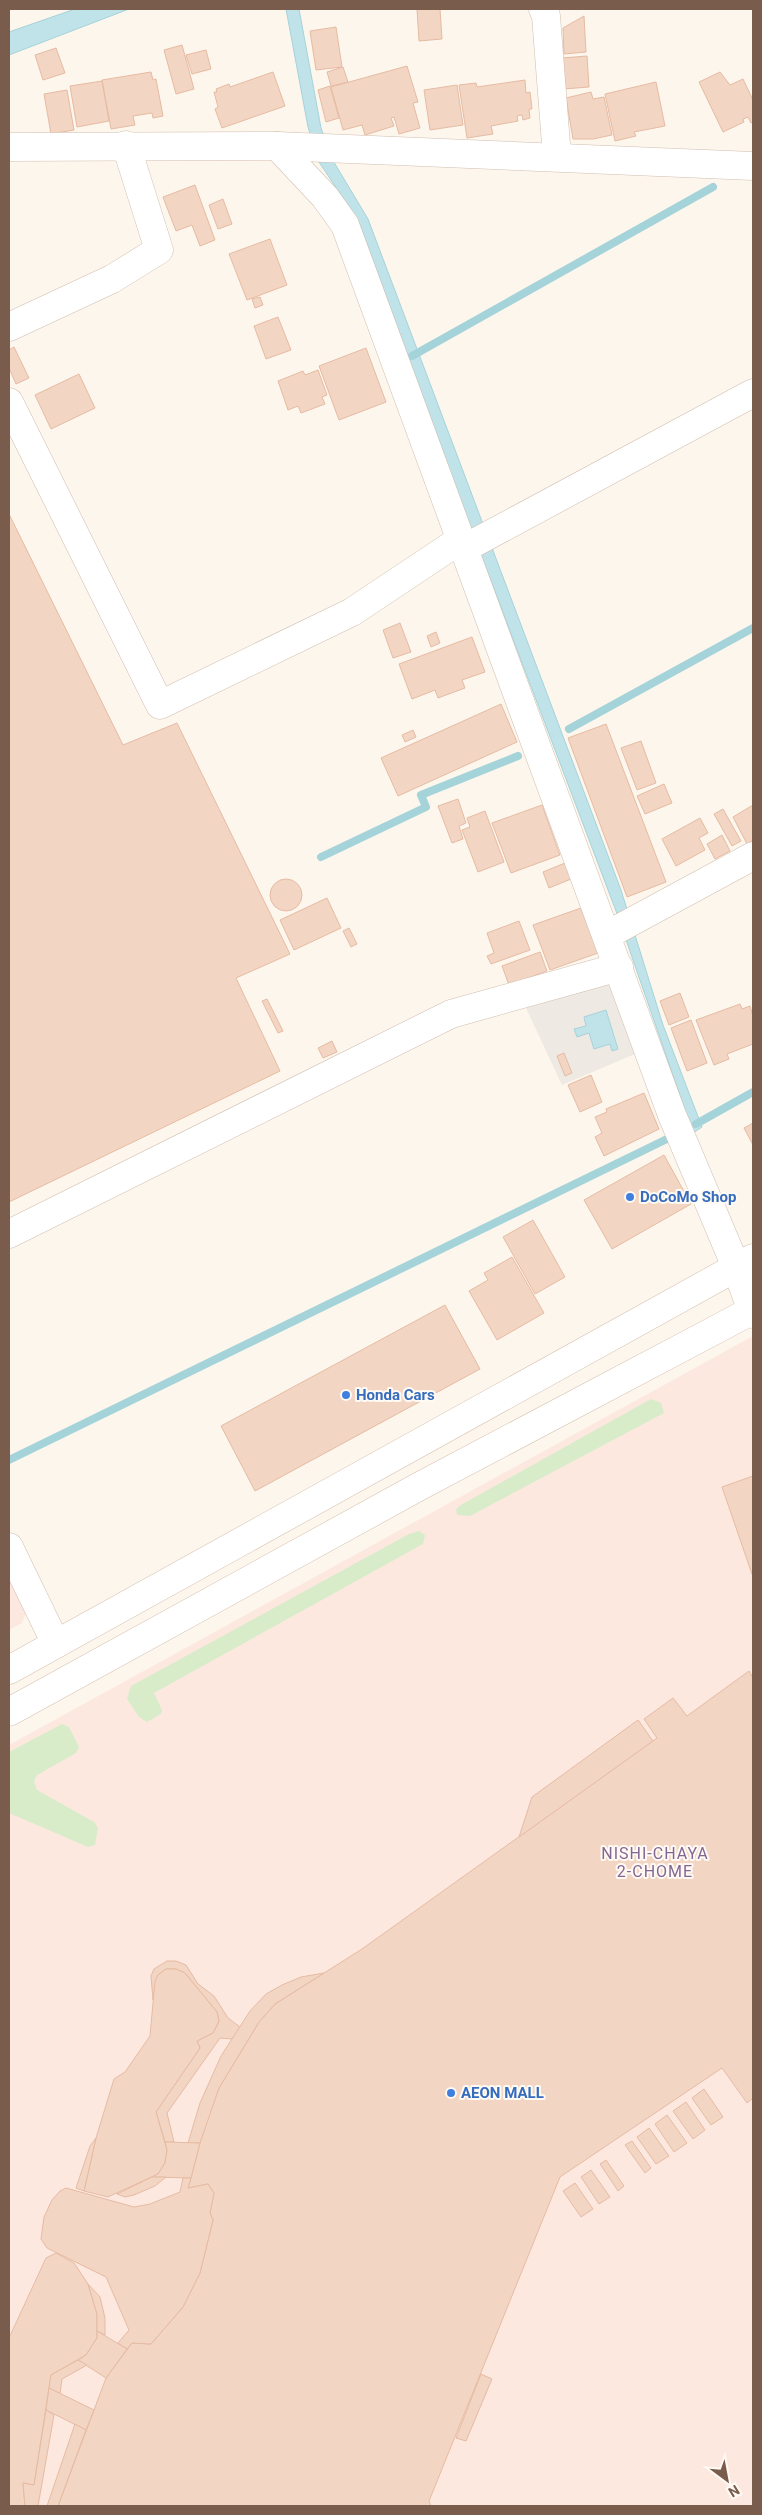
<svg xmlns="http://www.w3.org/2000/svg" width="762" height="2515" font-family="Roboto,sans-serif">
	<rect width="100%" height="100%" fill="#fdf6ec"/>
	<!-- commercial -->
	<g fill="#fde8e0">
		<polygon points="753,1336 753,2506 9,2506 9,1745"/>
		<polygon points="9,1570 28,1608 22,1623 9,1630"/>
	</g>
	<!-- industrial -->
	<polygon fill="#efe9e4" points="605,984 613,987 635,1054 562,1085 526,1008"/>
	<!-- green -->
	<g fill="#d8ecc9">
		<polygon points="651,1399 661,1403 664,1413 470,1516 457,1515 456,1510 459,1506"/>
		<polygon points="419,1531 425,1535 423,1544 154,1693 162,1710 161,1714 147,1722 139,1717 127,1699 131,1686 409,1534"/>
		<polygon points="62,1724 69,1727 79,1747 76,1753 37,1775 34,1781 37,1790 94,1822 98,1828 95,1845 88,1847 9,1813 9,1752"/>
	</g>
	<!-- water -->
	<g fill="#bfe3e8" stroke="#a5d3da">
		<polygon points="75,9 129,9 9,55 9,32"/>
		<polygon points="286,9 299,9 321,128 332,159 368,219 621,890 663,1025 702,1127 693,1133 616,911 471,528 359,222 319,162 308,127"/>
		<polygon points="606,1010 618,1049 612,1051 610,1044 594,1049 589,1033 577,1037 574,1029 586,1026 584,1017"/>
	</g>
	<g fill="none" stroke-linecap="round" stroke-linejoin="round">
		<!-- stream -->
		<g stroke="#a5d3da" stroke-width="8">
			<polyline points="412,356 713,187"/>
			<polyline points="569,729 753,628"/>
			<polyline points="321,857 426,807 421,795 518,756"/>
			<polyline points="696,1124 753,1092"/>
			<polyline points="9,1460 669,1138"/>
		</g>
	</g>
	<!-- building -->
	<g fill="#f3d5c3" stroke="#e6bba3">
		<polygon points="417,9 440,9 442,39 419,41"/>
		<polygon points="584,16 586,52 564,54 563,28"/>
		<polygon points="336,27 342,67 316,70 310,31"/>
		<polygon points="182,45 194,89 176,94 164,50"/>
		<polygon points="56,48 65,73 43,80 35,55"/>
		<polygon points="206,50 211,69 192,74 186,55"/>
		<polygon points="587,56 589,87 563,89 562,58"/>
		<polygon points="407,66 418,102 413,103 420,128 399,134 394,117 391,118 394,126 365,135 362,125 343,130 331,87"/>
		<polygon points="343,67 348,82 331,86 327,72"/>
		<polygon points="151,72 153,80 156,79 163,116 153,118 152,113 133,116 135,125 111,129 102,80"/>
		<polygon points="273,72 285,106 222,128 215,109 218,107 214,92 217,92 216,89 229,84 230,87"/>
		<polygon points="720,72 730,85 743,79 753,100 753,122 751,123 748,117 743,119 744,122 723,132 699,82"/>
		<polygon points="525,80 526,93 530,92 532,109 529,109 530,118 523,120 522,115 517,116 518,121 491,126 493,134 467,138 459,85 476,83 477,87"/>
		<polygon points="102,81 109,121 77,127 70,86"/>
		<polygon points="656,82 665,126 634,132 636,136 615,141 605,94"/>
		<polygon points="457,85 463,125 430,130 424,90"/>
		<polygon points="330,86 339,118 326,122 318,90"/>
		<polygon points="67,90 74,130 51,134 44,94"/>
		<polygon points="591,92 593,99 604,97 612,135 593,139 573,139 566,98"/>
		<polygon points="195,185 215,240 200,246 192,225 176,231 163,197"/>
		<polygon points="223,199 232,224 218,229 209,205"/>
		<polygon points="270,239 287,285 247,300 229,254"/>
		<polygon points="260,297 263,305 255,308 252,299"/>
		<polygon points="278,317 291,350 266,359 254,326"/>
		<polygon points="14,347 29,378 16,384 9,368 9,350"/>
		<polygon points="366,348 386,402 339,420 319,366"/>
		<polygon points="318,370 327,395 322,397 325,404 301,413 298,406 288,410 278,381 303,371 305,375"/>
		<polygon points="79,374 95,408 51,429 35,395"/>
		<polygon points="9,514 123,745 177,723 290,954 236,978 280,1071 9,1202"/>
		<polygon points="400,623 411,652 393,658 383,630"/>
		<polygon points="436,632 440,643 431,647 427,636"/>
		<polygon points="472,637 485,672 462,680 465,688 438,698 435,690 412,699 399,664"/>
		<polygon points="501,704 517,742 398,796 381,758"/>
		<polygon points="606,724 666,882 627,897 568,738"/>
		<polygon points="413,730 416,737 405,742 402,735"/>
		<polygon points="641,741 656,783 637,790 621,748"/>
		<polygon points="664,784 672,803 645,814 637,796"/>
		<polygon points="458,799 466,823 459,826 463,839 452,843 438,806"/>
		<polygon points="542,805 560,855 511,873 492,823"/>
		<polygon points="753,805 753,840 747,844 733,817"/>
		<polygon points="723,809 741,841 732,846 714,814"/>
		<polygon points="485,811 504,862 478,872 462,830 470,827 467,818"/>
		<polygon points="700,818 708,833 699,838 705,850 676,866 662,839"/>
		<polygon points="722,835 730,851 715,859 707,844"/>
		<polygon points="565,863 571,879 549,888 543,872"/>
		<circle cx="286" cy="895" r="16"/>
		<polygon points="327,898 341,928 294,950 280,920"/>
		<polygon points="581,908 598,953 550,970 533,925"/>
		<polygon points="519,921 530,950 491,964 487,956 494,953 487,933"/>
		<polygon points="349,928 357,944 351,947 343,931"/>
		<polygon points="540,952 547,971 509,985 502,966"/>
		<polygon points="680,993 689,1017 669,1025 660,1001"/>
		<polygon points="267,999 283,1031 278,1033 262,1001"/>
		<polygon points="740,1004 742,1009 750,1006 753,1016 753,1044 727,1054 729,1059 714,1065 696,1020"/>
		<polygon points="691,1020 707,1063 687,1071 671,1028"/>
		<polygon points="332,1041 337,1052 323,1058 318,1048"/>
		<polygon points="564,1053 572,1073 565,1076 557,1056"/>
		<polygon points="591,1075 602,1102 580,1112 568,1085"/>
		<polygon points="644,1093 659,1129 604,1156 595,1137 602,1133 595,1117 607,1112 606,1109"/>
		<polygon points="753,1123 753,1145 744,1128"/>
		<polygon points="664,1155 691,1204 612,1249 584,1200"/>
		<polygon points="533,1220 565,1277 535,1294 503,1237"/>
		<polygon points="512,1257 544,1313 497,1340 469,1291 488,1280 484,1273"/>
		<polygon points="445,1305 480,1369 255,1491 221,1426"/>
		<polygon points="753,1476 753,1577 722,1487"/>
		<polygon points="749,1671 753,1678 753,2098 747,2103 722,2068 560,2177 429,2501 431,2506 58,2506 106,2378 132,2343 151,2344 183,2307 200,2273 213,2220 210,2213 214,2193 208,2184 188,2188 191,2178 204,2127 219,2088 259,2022 275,2004 362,1949 657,1738 644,1719 673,1698 687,1716"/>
		<polygon points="638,1720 653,1741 519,1837 532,1797"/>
		<polygon points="167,1961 176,1961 186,1965 198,1984 214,1996 228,2018 240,2027 232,2039 220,2038 167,2113 174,2142 165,2142 156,2112 200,2048 197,2041 213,2033 219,2021 217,2012 185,1973 176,1969 166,1969 158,1975 153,2000 151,1976 154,1969"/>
		<polygon points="166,1969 176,1969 185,1973 217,2012 219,2021 213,2033 197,2041 200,2048 156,2112 167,2150 165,2163 158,2174 108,2197 84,2191 96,2138 114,2079 125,2072 150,2036 155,1981 158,1975"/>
		<polygon points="324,1973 275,2004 259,2022 219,2088 200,2143 188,2143 200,2103 221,2056 250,2011 266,1994 282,1985 301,1977"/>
		<polygon points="704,2089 723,2117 711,2125 692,2098"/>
		<polygon points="686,2102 705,2130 693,2139 673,2111"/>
		<polygon points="667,2115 687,2143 674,2152 655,2124"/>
		<polygon points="649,2128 669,2156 656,2164 637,2137"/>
		<polygon points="96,2138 84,2191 76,2188 90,2146"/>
		<polygon points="632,2141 651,2168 645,2173 625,2145"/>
		<polygon points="165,2142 200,2143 191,2178 152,2177 158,2174 165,2163 167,2150"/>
		<polygon points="606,2160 624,2186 618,2191 600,2164"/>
		<polygon points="591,2170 610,2197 599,2204 581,2177"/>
		<polygon points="152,2177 166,2177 155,2186 134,2195 125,2197 117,2194"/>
		<polygon points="183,2178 191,2178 188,2188 208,2184 214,2193 210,2213 213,2220 200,2273 183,2307 151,2344 132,2343 127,2349 118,2343 129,2330 106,2277 47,2248 41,2239 44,2217 52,2200 60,2191 66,2188 134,2207 150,2204 180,2192"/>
		<polygon points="575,2183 593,2209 581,2217 563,2191"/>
		<polygon points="56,2253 74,2263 88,2284 97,2314 97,2338 86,2355 51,2375 34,2485 23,2483 25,2506 9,2506 9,2338 46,2258"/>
		<polygon points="88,2284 100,2297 105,2318 105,2335 97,2331 97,2314"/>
		<polygon points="97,2331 127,2349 106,2378 78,2360 86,2355 97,2338"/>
		<polygon points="78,2360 87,2365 62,2379 60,2394 49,2388 51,2375"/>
		<polygon points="481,2374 492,2379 466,2441 456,2438"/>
		<polygon points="49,2388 94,2410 86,2430 46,2410"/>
		<polygon points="46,2410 54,2415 38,2506 25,2506 23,2483 34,2485"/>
		<polygon points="75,2424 86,2430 58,2506 47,2506"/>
	</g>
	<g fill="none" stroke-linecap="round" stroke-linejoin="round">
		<!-- street casing -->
		<g stroke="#d1beb0" stroke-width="29">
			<g id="street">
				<polyline points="543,9 546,16 557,157"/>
				<polyline points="277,146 325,197 345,225 672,1115 736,1267"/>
				<polyline points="9,147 277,146 753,166"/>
				<polyline points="9,327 112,279 159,250 126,145"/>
				<polyline points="9,402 160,705 352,612 460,540"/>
				<polyline points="463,549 753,393"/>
				<polyline points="607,935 753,856"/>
				<polyline points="9,1234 451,1014 619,967"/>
				<polyline points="9,1547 56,1644"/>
			</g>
		</g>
		<!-- secondary casing -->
		<g stroke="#d6c0b0" stroke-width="29">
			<g id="secondary">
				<polyline points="736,1267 753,1314"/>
				<polyline points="9,1670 753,1258"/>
				<polyline points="9,1712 420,1486 753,1310"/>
			</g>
		</g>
		<!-- street -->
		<use href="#street" stroke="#fff" stroke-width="28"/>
		<!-- secondary -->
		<use href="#secondary" stroke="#fff" stroke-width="28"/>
	</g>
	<!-- markers -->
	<g fill="#3f7fe0" stroke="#fffaf3" stroke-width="2">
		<circle cx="630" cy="1197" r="5"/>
		<circle cx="346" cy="1395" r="5"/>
		<circle cx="451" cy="2093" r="5"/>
	</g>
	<g text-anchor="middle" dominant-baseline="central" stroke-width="4" stroke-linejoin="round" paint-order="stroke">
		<!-- shop labels -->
		<g font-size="15" font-weight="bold" fill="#366cbe" stroke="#fffaf3" text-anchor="start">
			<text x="640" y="1197">DoCoMo Shop</text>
			<text x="356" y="1395">Honda Cars</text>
			<text x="461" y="2093">AEON MALL</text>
		</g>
		<!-- neighbourhood labels -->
		<g font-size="16" letter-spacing="1" fill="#846695" stroke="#fffaf3">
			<text x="655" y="1853">NISHI-CHAYA<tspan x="655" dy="18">2-CHOME</tspan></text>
		</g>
	</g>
	<!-- border -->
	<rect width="762" height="2515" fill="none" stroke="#7a5c4d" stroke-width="20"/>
	<!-- north arrow -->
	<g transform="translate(727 2480) rotate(148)" stroke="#fffaf3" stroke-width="4" paint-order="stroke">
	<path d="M0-4L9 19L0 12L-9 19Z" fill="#7a5c4d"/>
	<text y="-8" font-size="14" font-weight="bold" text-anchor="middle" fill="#7a5c4d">N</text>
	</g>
</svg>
